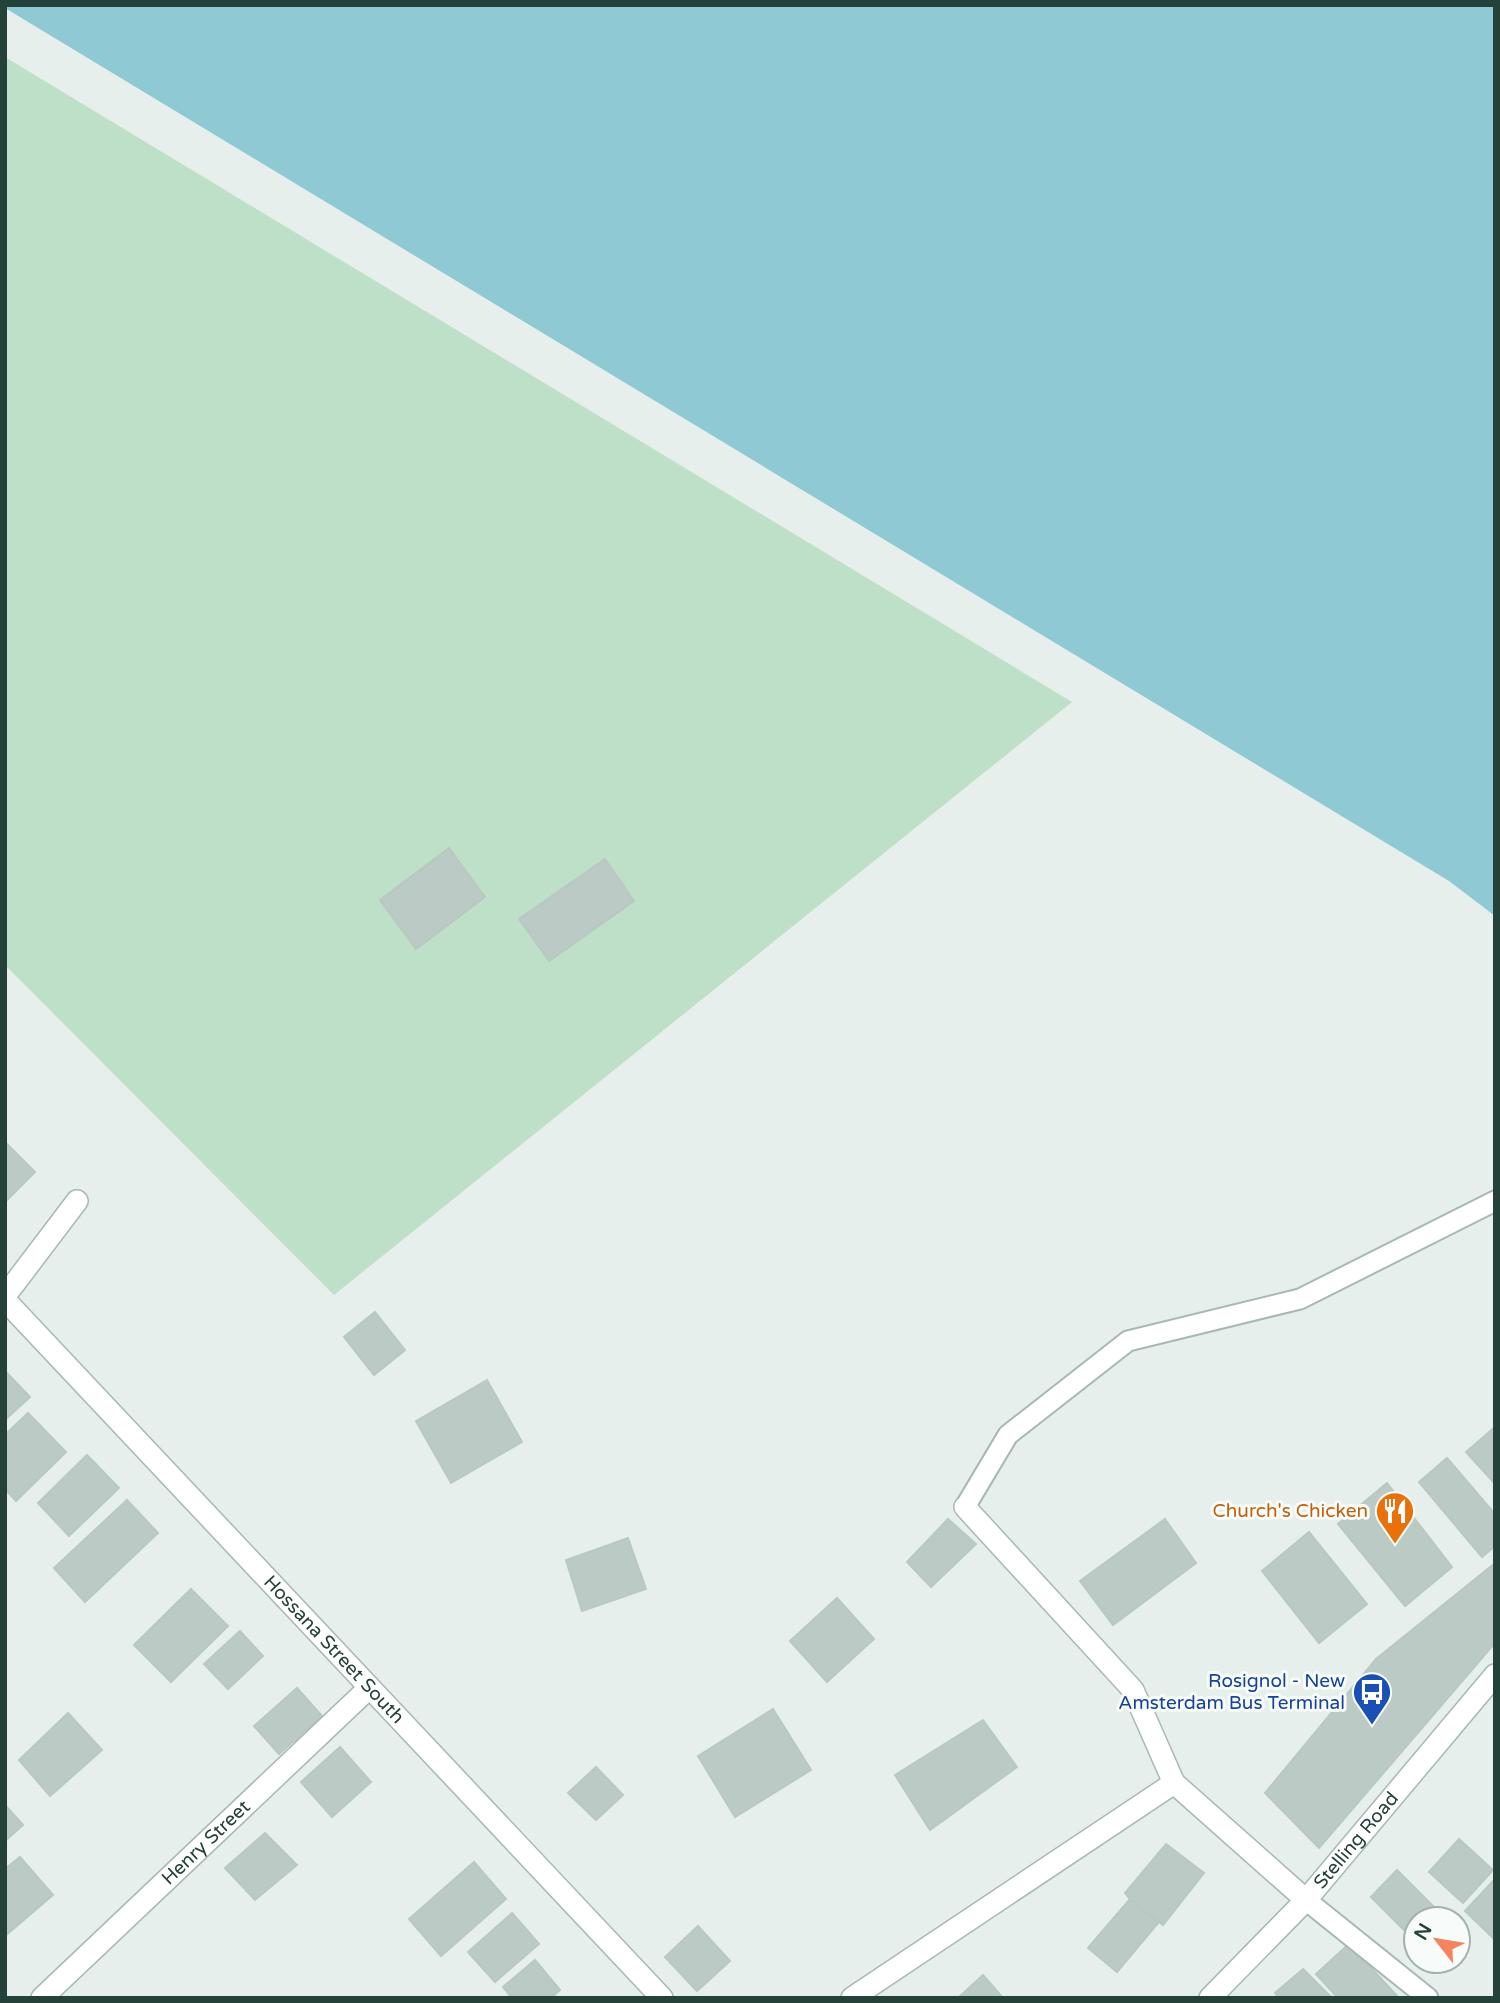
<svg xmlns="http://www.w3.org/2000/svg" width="1500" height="2003" font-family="'Varela Round',sans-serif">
	<rect width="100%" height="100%" fill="#e6efeb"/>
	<!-- green -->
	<polygon fill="#bfe0c8" points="5,57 1072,702 334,1295 5,965"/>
	<!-- water -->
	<polygon fill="#8ec9d4" points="5,5 1495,5 1495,916 1449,881 5,8"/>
	<!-- building -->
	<g fill="#bbcac4" stroke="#b8c9c2" stroke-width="2">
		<polygon points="449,848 485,897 416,949 380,900"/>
		<polygon points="605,859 634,901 549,961 519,919"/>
		<polygon points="5,1142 35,1172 5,1202"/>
		<polygon points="375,1312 405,1350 374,1375 344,1337"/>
		<polygon points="5,1371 30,1397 5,1420"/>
		<polygon points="487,1380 522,1442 451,1483 416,1421"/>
		<polygon points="28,1413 66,1452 16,1501 5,1489 5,1435"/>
		<polygon points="1495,1427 1495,1484 1466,1452"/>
		<polygon points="87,1455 119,1488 69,1536 38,1503"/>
		<polygon points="1447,1458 1495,1514 1495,1546 1482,1557 1419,1482"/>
		<polygon points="1387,1483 1452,1567 1405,1606 1338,1524"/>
		<polygon points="127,1500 158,1533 85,1602 54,1568"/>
		<polygon points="948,1519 976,1544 931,1587 907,1562"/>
		<polygon points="1165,1519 1196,1563 1113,1625 1080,1581"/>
		<polygon points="1309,1532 1367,1604 1319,1643 1262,1571"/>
		<polygon points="628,1538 646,1589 582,1611 566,1560"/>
		<polygon points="1495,1563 1495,1643 1319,1848 1265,1793 1376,1659"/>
		<polygon points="191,1589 228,1626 171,1682 134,1645"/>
		<polygon points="837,1598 874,1639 827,1682 790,1641"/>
		<polygon points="240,1631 263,1656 228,1689 204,1664"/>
		<polygon points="297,1688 322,1716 279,1754 254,1726"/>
		<polygon points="773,1709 811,1770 735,1817 698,1756"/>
		<polygon points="68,1713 102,1750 50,1796 19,1760"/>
		<polygon points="983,1720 1017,1767 930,1830 895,1775"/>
		<polygon points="340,1747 371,1782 332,1817 301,1782"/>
		<polygon points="596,1767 623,1795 596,1820 568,1793"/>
		<polygon points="5,1805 23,1825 5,1841"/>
		<polygon points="265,1833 297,1865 255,1900 225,1868"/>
		<polygon points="1459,1839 1493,1870 1463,1903 1429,1872"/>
		<polygon points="1166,1844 1204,1873 1163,1925 1130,1899 1125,1893"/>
		<polygon points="20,1857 53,1895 5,1936 5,1869"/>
		<polygon points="474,1862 506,1899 441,1956 409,1919"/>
		<polygon points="1397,1870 1446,1919 1416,1919 1416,1942 1371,1897"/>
		<polygon points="1493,1881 1495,1883 1495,1940 1465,1911"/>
		<polygon points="1130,1899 1158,1923 1117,1972 1088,1948"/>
		<polygon points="512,1913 539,1944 495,1982 468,1952"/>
		<polygon points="698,1926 730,1961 697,1991 665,1957"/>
		<polygon points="1349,1944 1399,1998 1338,1998 1316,1974"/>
		<polygon points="535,1960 560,1990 551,1998 512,1998 503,1987"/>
		<polygon points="1303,1969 1330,1996 1329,1998 1279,1998 1275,1993"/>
		<polygon points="983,1975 1003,1998 958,1998"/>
	</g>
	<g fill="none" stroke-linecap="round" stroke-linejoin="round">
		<!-- lane casing -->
		<g stroke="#a8b8b2" stroke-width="23">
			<g id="lane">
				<polyline points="965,1507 1008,1435 1128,1341 1300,1299 1495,1201"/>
				<polyline points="1306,1900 1428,1998"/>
			</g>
		</g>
		<!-- street casing -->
		<g stroke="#a8b8b2" stroke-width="24">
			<g id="street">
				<polyline points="5,1296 77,1201"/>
				<path id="s1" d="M5,1300L662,1998"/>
				<polyline points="965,1507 1133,1690 1174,1783 1306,1900"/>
				<path id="s2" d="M42,1998L369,1688"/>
				<polyline points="852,1998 1174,1783"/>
			</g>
		</g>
		<!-- secondary casing -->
		<g stroke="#a4bbb3" stroke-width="24">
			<g id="secondary">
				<path id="s3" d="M1210,1998L1306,1900L1495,1675"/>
			</g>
		</g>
		<!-- lane -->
		<use href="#lane" stroke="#fff" stroke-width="19"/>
		<!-- street -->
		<use href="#street" stroke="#fff" stroke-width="21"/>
		<!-- secondary -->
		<use href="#secondary" stroke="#fff" stroke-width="21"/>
	</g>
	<!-- icons -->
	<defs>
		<g id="restaurant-pin" transform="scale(2.0125)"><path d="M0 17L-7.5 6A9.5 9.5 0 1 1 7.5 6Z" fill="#e8710a" stroke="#f7fbf9"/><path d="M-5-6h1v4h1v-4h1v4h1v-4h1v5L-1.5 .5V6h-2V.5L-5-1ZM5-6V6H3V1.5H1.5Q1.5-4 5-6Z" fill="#fff"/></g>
		<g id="bus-pin" transform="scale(2.0125)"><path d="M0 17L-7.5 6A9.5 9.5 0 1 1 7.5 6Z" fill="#1a4fb4" stroke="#f7fbf9"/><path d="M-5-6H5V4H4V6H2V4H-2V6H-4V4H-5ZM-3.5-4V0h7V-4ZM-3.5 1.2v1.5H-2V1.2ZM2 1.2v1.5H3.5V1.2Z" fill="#fff"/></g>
	</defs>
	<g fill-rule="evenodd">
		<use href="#restaurant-pin" x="1395" y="1511"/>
		<use href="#bus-pin" x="1372" y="1692"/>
	</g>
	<g text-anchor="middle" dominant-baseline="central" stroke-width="6" stroke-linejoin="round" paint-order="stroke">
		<!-- food labels -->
		<g font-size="19" fill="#c56008" stroke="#f7fbf9" text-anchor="end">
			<text x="1368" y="1511">Church's Chicken</text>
		</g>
		<!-- street labels -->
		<g font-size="19" fill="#24423a" stroke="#f7fbf9">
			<text stroke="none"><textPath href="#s1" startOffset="480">Hossana Street South</textPath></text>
			<text stroke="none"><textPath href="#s3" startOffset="215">Stelling Road</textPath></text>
			<text stroke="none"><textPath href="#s2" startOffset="226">Henry Street</textPath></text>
		</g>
		<!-- transit labels -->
		<g font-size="19" fill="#164399" stroke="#f7fbf9" text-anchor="end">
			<text x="1345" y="1681">Rosignol - New<tspan x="1345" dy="22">Amsterdam Bus Terminal</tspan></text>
		</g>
	</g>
	<!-- border -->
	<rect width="1500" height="2003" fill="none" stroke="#24423a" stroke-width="14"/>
	<!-- north arrow -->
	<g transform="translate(1437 1940) rotate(301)"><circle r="33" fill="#f7fbf9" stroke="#a3b1ad" stroke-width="2"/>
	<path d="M0-5L12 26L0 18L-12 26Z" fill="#f4845f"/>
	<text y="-10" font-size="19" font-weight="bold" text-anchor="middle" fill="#24423a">N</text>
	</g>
</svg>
